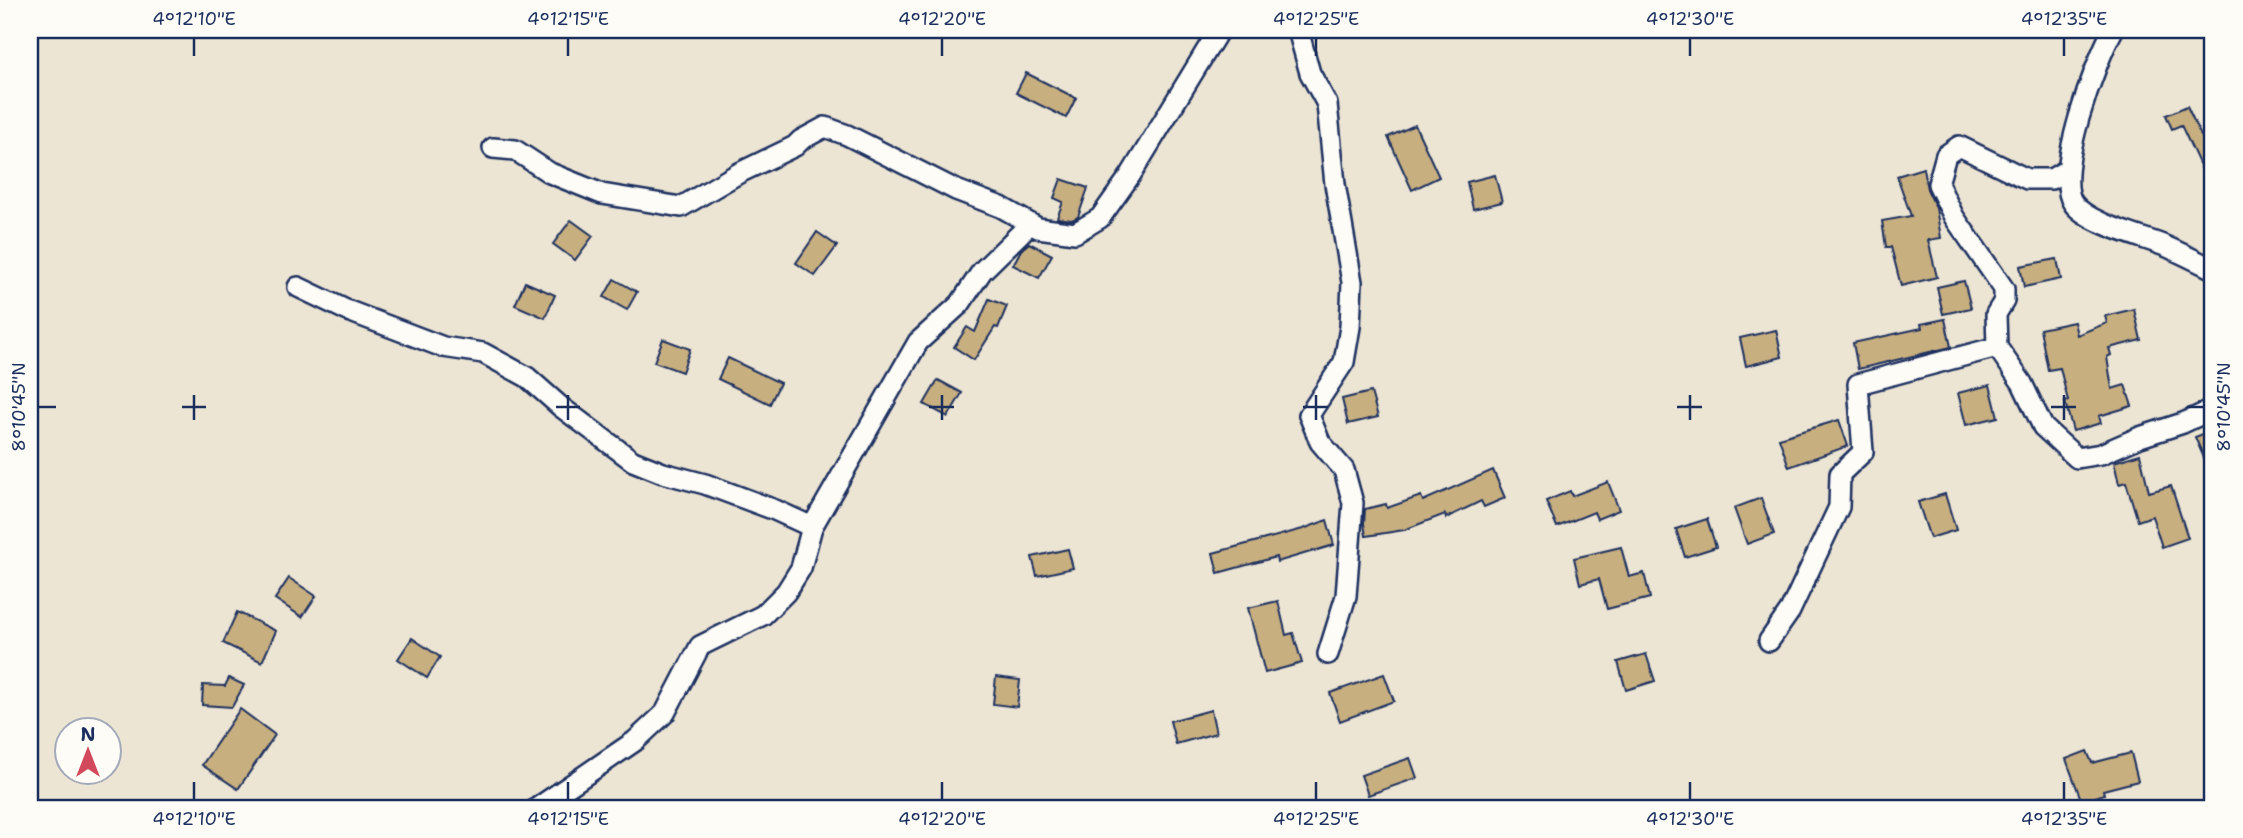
<svg xmlns="http://www.w3.org/2000/svg" width="2243" height="838" font-family="'Shantell Sans',sans-serif">
	<rect width="100%" height="100%" fill="#ede5d3"/>
	<filter id="ink" filterUnits="userSpaceOnUse"><feTurbulence type="fractalNoise" baseFrequency=".0143" numOctaves="2"/><feDisplacementMap in="SourceGraphic" scale="14" xChannelSelector="R" yChannelSelector="G"/><feConvolveMatrix kernelMatrix="1 2 1 2 8 2 1 2 1" color-interpolation-filters="sRGB"/></filter>
	<g filter="url(#ink)">
		<!-- building -->
		<g fill="#c8af7f" stroke="#1b2f5e" stroke-width="2">
			<polygon points="1026,73 1076,98 1066,118 1016,93"/>
			<polygon points="2187,106 2201,136 2204,134 2213,153 2213,167 2203,172 2181,125 2172,129 2166,115"/>
			<polygon points="1415,125 1439,177 1412,190 1388,137"/>
			<polygon points="1923,168 1927,189 1936,208 1941,238 1928,240 1937,277 1901,286 1891,247 1886,247 1882,221 1911,216 1897,176"/>
			<polygon points="1495,175 1502,202 1473,209 1467,182"/>
			<polygon points="1061,179 1088,188 1078,217 1072,220 1057,218 1063,202 1054,198"/>
			<polygon points="571,220 593,236 575,260 553,244"/>
			<polygon points="817,232 837,246 815,276 796,263"/>
			<polygon points="1029,243 1052,255 1039,278 1013,265 1021,250"/>
			<polygon points="2057,259 2061,279 2024,287 2020,266"/>
			<polygon points="614,279 637,292 627,310 604,297"/>
			<polygon points="1964,281 1971,308 1943,314 1937,287"/>
			<polygon points="525,282 555,295 545,318 515,305"/>
			<polygon points="989,299 1007,306 998,328 995,327 974,360 954,347 967,327 975,332"/>
			<polygon points="2134,309 2141,340 2109,348 2111,355 2107,357 2112,389 2125,385 2132,406 2099,416 2101,423 2073,431 2065,402 2068,401 2060,368 2048,370 2040,329 2074,322 2077,335 2107,323 2105,316"/>
			<polygon points="1945,319 1951,347 1858,369 1853,343 1922,328 1921,324"/>
			<polygon points="1776,330 1782,357 1746,366 1740,338"/>
			<polygon points="663,339 690,349 682,372 654,362"/>
			<polygon points="728,358 780,383 770,404 718,379"/>
			<polygon points="938,380 962,393 948,417 924,404"/>
			<polygon points="1990,385 1998,417 1966,425 1958,393"/>
			<polygon points="1371,392 1378,417 1348,424 1342,399"/>
			<polygon points="1839,420 1848,446 1789,467 1779,438"/>
			<polygon points="2213,430 2213,479 2195,437"/>
			<polygon points="2140,454 2149,492 2171,486 2188,538 2162,547 2152,516 2138,521 2126,482 2119,484 2114,462"/>
			<polygon points="1493,470 1505,498 1484,507 1481,501 1446,518 1445,514 1404,530 1366,536 1364,524 1365,509 1386,504 1387,508 1421,496 1423,501"/>
			<polygon points="1608,482 1619,510 1597,519 1594,512 1557,527 1546,501 1570,491 1572,496"/>
			<polygon points="1945,494 1956,530 1930,538 1918,502"/>
			<polygon points="1761,498 1774,534 1747,544 1734,508"/>
			<polygon points="1707,519 1716,547 1685,557 1676,529"/>
			<polygon points="1327,520 1334,545 1277,562 1276,557 1218,573 1213,553 1303,529"/>
			<polygon points="1621,547 1629,577 1644,573 1650,598 1607,609 1599,579 1580,584 1574,558"/>
			<polygon points="1068,549 1073,568 1037,576 1032,557"/>
			<polygon points="289,578 316,596 302,617 275,599"/>
			<polygon points="1278,601 1286,635 1293,633 1302,663 1265,673 1248,608"/>
			<polygon points="237,612 276,631 262,662 223,643"/>
			<polygon points="412,638 440,657 427,678 398,659"/>
			<polygon points="1646,654 1655,681 1626,690 1618,662"/>
			<polygon points="1384,674 1394,701 1340,721 1330,693"/>
			<polygon points="996,677 1020,680 1017,707 993,704"/>
			<polygon points="229,678 244,685 232,707 202,705 203,685 225,686"/>
			<polygon points="240,709 275,735 238,789 202,765"/>
			<polygon points="1211,710 1216,733 1176,744 1170,721"/>
			<polygon points="2087,751 2092,763 2131,753 2138,781 2103,790 2104,794 2082,802 2066,759"/>
			<polygon points="1410,758 1417,778 1368,795 1361,775"/>
		</g>
		<g fill="none" stroke-linecap="round" stroke-linejoin="round">
			<!-- street casing -->
			<g stroke="#1b2f5e" stroke-width="24">
				<g id="street">
					<polyline points="1298,30 1310,73 1327,104 1335,184 1352,282 1350,327 1344,362 1309,415 1320,442 1344,470 1353,503 1346,596 1328,654"/>
					<path d="M2113,30C2096,60 2053,175 2073,203C2088,224 2141,236 2165,246C2181,253 2197,261 2213,269"/>
					<polyline points="493,148 515,150 550,173 602,194 681,207 739,173 795,146 801,140 825,127 847,135 956,190 1001,207 1038,228 1075,233 1100,218 1130,176 1219,30"/>
					<polyline points="2067,170 2051,179 2027,179 1959,146 1946,155 1938,184 1954,217 2004,289 2004,301 1996,314 1997,347 2022,383 2043,427 2077,458 2101,454 2140,437 2183,423 2213,409"/>
					<polyline points="298,287 346,310 443,347 483,353 527,377 561,407 633,461 663,473 705,484 775,510 812,527 918,342 960,304 982,271 1030,224"/>
					<polyline points="1769,641 1790,611 1839,507 1840,474 1863,452 1858,384 1997,347"/>
					<polyline points="537,808 635,741 665,713 700,646 763,615 786,592 801,568 812,527"/>
				</g>
			</g>
			<!-- street -->
			<use href="#street" stroke="#fdfcf7" stroke-width="19"/>
		</g>
	</g>
	<!-- ticks -->
	<path fill="none" stroke="#1b2f5e" stroke-width="2.5" d="M194,38V56M568,38V56M942,38V56M1316,38V56M1690,38V56M2064,38V56M194,395V420M568,395V420M942,395V420M1316,395V420M1690,395V420M2064,395V420M38,407H56M182,407H206M556,407H580M929,407H954M1303,407H1328M1677,407H1702M2051,407H2076M2187,407H2204M194,782V800M568,782V800M942,782V800M1316,782V800M1690,782V800M2064,782V800"/>
	<!-- margin -->
	<rect width="2243" height="838" fill="none" stroke="#fdfcf7" stroke-width="77"/>
	<!-- north arrow -->
	<g transform="translate(88 751)"><circle r="33" fill="#fdfcf7" stroke="#a3aaba" stroke-width="2"/>
	<path d="M0-5L12 26L0 18L-12 26Z" fill="#d1495b"/>
	<text y="-10" font-size="19" font-weight="bold" text-anchor="middle" fill="#1b2f5e">N</text>
	</g>
	<rect x="38" y="38" width="2166" height="762" fill="none" stroke="#1b2f5e" stroke-width="2.5"/>
	<g font-size="18" text-anchor="middle" fill="#1b2f5e">
		<text x="194" y="25">4°12'10"E</text>
		<text x="568" y="25">4°12'15"E</text>
		<text x="942" y="25">4°12'20"E</text>
		<text x="1316" y="25">4°12'25"E</text>
		<text x="1690" y="25">4°12'30"E</text>
		<text x="2064" y="25">4°12'35"E</text>
		<text transform="translate(19 407) rotate(-90)" y="6">8°10'45"N</text>
		<text transform="translate(2224 407) rotate(-90)" y="6">8°10'45"N</text>
		<text x="194" y="825">4°12'10"E</text>
		<text x="568" y="825">4°12'15"E</text>
		<text x="942" y="825">4°12'20"E</text>
		<text x="1316" y="825">4°12'25"E</text>
		<text x="1690" y="825">4°12'30"E</text>
		<text x="2064" y="825">4°12'35"E</text>
	</g>
</svg>
